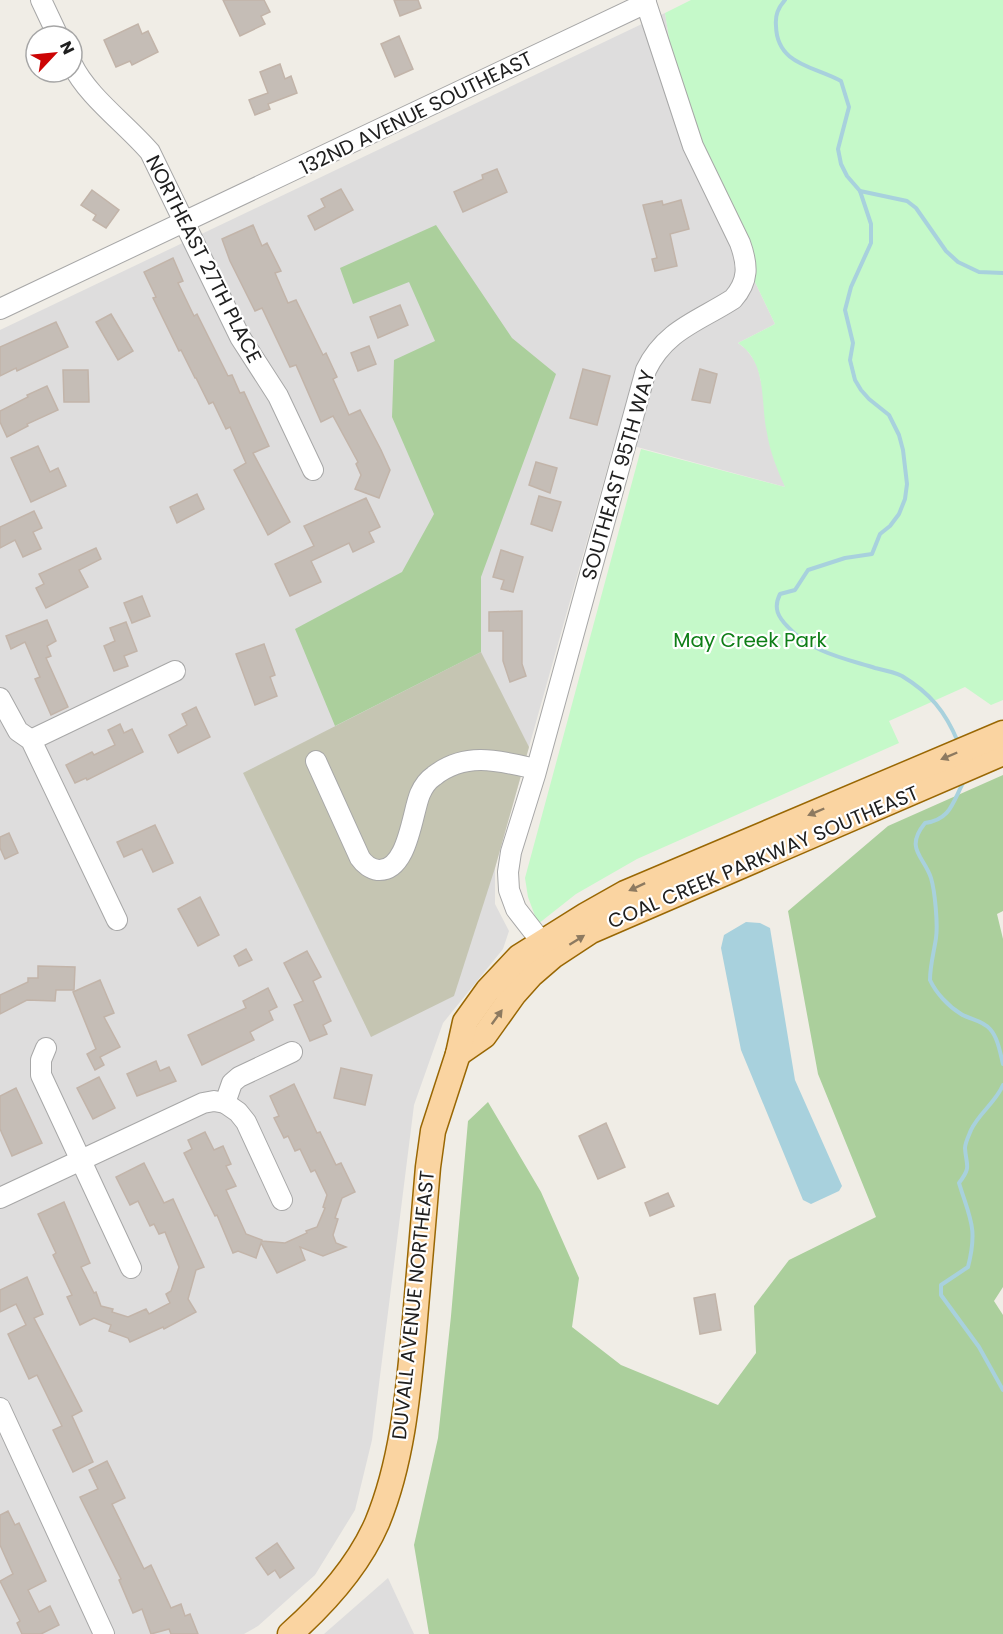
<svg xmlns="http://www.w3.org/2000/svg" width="1003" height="1634" font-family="Poppins,sans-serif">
	<rect width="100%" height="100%" fill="#f0ede6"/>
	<!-- residential -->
	<g fill="#dedddd">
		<polygon points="665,13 684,133 775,324 738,343 746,349 757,364 785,487 615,441 495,868 495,904 509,931 503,949 443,1023 414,1105 372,1440 355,1510 315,1575 258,1626 244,1634 0,1634 0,330"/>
		<polygon points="388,1578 414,1634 324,1634"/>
	</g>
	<!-- construction -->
	<polygon fill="#c5c5b2" points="481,652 529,747 495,868 454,996 371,1037 243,773"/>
	<!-- forest -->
	<g fill="#abcf9c">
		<polygon points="436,225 512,338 556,374 481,577 481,652 335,726 295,629 402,572 434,514 392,417 394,360 435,341 409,282 353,304 340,268"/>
		<polygon points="1003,775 1003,911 997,914 1003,939 1003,1287 994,1301 1003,1315 1003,1634 429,1634 414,1545 438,1438 451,1316 468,1121 488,1102 541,1192 579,1278 572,1327 621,1365 718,1405 756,1353 754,1306 789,1260 876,1217 818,1074 788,911 888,826"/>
	</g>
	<!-- park -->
	<path fill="#c5f9c9" d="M691,0H1003V700L991,705L965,687L889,721L899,743L637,859L576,894L538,924L528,897L525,878L641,449L785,487C777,469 770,452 767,433C760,401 768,363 738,343L775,324L684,133L665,13Z"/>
	<!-- water -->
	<polygon fill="#a8d1dd" points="746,922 760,923 770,928 795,1080 842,1186 839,1191 811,1204 803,1200 741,1050 721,948 724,935"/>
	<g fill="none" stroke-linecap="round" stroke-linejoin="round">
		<!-- stream -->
		<g stroke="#a8d1dd" stroke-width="4">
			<path d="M785,0C778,8 775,15 776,26C777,65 814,66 841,81L849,107L838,149L841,164L847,176L860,191L871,224V243L851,287L845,310L853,343L850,360L855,380L861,390L869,399L889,415L899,435L903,450L907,484L905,499L899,514L890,526L880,534L872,554L845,558L808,570L795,590L780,594C773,608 778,617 788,627C811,652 843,658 875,668C884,670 894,672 902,676C930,693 945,711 958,742"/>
			<polyline points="860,191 907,201 916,208 946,251 958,262 979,272 1003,273"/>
			<path d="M964,781C953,801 951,820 925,823C904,849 924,856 931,878C935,891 938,925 936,938C934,952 930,965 930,980C936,993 948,1006 961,1014C971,1020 982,1020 990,1029C998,1038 1000,1052 1003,1064"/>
			<path d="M1003,1085C996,1102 979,1113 971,1130C969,1135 965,1143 965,1148C966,1166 972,1166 959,1183C970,1219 978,1228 968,1267L941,1285V1295L979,1347L1003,1390"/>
		</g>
	</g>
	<!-- building -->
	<g fill="#c5bdb6" stroke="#c2b4a9" stroke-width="1.5">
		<polygon points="223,0 264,0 270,12 261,16 265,24 240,36"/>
		<polygon points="394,0 418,0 421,8 400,16"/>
		<polygon points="138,24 142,34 148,31 158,52 132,65 130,61 116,67 104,40"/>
		<polygon points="399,36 413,69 395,77 381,44"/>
		<polygon points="280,64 285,79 291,76 297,93 268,104 270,109 255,115 249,100 268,93 260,72"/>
		<polygon points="497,169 507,192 463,212 454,192 483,179 482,175"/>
		<polygon points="341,189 353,210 315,230 308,216 325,207 321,199"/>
		<polygon points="92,190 119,210 106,228 93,220 96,215 81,205"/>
		<polygon points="681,200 689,229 670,234 677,266 655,271 652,259 657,258 643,205 662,201 663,205"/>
		<polygon points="253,225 262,246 267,243 281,271 275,273 288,303 296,300 323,355 326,353 337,377 333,379 349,415 360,410 381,450 390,470 379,498 355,489 361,475 356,464 358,462 333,416 321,422 296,365 290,367 262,308 255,311 230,261 222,239"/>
		<polygon points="173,258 183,281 178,283 194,316 197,314 228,376 232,375 240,393 244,392 269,446 253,453 290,522 268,535 234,470 246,463 230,427 226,429 213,402 209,404 196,378 195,378 181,350 179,351 153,298 156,297 144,272"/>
		<polygon points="400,305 408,325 378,338 370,317"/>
		<polygon points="111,314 133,351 118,360 96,322"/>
		<polygon points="56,322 68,347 17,371 16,368 0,376 0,347"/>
		<polygon points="369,346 376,364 358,371 351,353"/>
		<polygon points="583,369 610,376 597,425 570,418"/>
		<polygon points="700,369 717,374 710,403 692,400"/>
		<polygon points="63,370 88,370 89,402 64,402"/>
		<polygon points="47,386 58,410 27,424 28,426 7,437 0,422 0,411 28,397 27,395"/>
		<polygon points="38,446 50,472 58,468 66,486 31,502 11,458"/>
		<polygon points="536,462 557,468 550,493 529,485"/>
		<polygon points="197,494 204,509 177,523 170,507"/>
		<polygon points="539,496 561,502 552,531 531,524"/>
		<polygon points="366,498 380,527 369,532 374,542 353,552 349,543 311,561 321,582 290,596 275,564 314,546 304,526"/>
		<polygon points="34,511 42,528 33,532 41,549 23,557 15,540 0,548 0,527"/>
		<polygon points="96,548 101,559 79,570 88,587 46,608 36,588 44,584 39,574"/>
		<polygon points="501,550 523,557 513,592 501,589 504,580 493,577"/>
		<polygon points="142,596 150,616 132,623 124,603"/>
		<polygon points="522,611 522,664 526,676 510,682 503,661 503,631 489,631 489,612"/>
		<polygon points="47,620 56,641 47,646 51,656 46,658 68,707 51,715 35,679 40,677 25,642 11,649 6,636"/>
		<polygon points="126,622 137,651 124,656 128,666 114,671 104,646 115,641 110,628"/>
		<polygon points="264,644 275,675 270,677 277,696 255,705 236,654"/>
		<polygon points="196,707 210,737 178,753 169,735 187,725 182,714"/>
		<polygon points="120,724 124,733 132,729 143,752 87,780 86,778 75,783 66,765 92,752 94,755 115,745 108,730"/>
		<polygon points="155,825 173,863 153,872 142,849 124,857 117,842"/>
		<polygon points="9,833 18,853 5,859 0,848 0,837"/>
		<polygon points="200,897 219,935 198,946 178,909"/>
		<polygon points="246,949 252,960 239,966 234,956"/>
		<polygon points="307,951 321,977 313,981 331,1021 323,1025 327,1034 310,1041 294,1005 303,1001 284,963"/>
		<polygon points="38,966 75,967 74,990 56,990 55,1001 27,1000 0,1014 0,995 28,982 28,978 38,978"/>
		<polygon points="100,980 114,1013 104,1017 120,1047 100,1057 104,1065 95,1070 87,1054 96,1049 73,992"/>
		<polygon points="268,988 277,1007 269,1011 273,1020 250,1032 254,1040 202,1065 188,1035 246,1008 243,1001"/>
		<polygon points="156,1061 160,1071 169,1067 176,1081 137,1096 127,1074"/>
		<polygon points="341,1068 372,1075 365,1105 334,1098"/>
		<polygon points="99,1077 115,1108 93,1119 77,1088"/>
		<polygon points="294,1084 317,1133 320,1132 336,1165 341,1163 355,1192 342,1198 335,1218 338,1219 333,1235 336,1243 346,1247 323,1256 300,1247 305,1260 277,1273 261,1243 256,1258 238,1251 233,1253 217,1215 215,1216 184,1153 192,1149 188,1140 205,1132 214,1150 223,1146 231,1164 226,1166 236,1186 226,1190 246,1234 262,1240 262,1241 285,1243 307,1233 306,1231 317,1227 325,1208 323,1207 327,1195 315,1170 311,1172 300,1149 295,1151 288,1136 284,1138 274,1118 279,1116 270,1096"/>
		<polygon points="16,1088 42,1143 12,1156 0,1129 0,1096"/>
		<polygon points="606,1123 625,1167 598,1179 579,1136"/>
		<polygon points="144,1163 164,1203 173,1199 204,1267 196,1270 188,1299 196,1312 164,1329 163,1327 130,1342 128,1338 109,1331 111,1325 94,1318 80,1325 67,1297 72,1295 53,1255 56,1253 38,1214 64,1202 90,1263 81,1267 94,1293 96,1292 101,1306 113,1309 112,1312 128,1317 146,1309 149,1314 170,1303 166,1294 171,1291 179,1267 165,1232 159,1234 154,1224 150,1226 138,1201 130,1205 116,1177"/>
		<polygon points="668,1193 674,1206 650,1216 645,1203"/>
		<polygon points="27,1277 43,1314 34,1318 82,1411 72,1416 93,1462 73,1472 53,1430 62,1426 37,1375 29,1379 8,1334 26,1325 16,1304 0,1312 0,1290"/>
		<polygon points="715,1294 721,1330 700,1334 694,1298"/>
		<polygon points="107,1461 125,1498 112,1504 144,1569 151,1565 171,1608 181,1604 185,1616 190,1614 198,1634 171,1634 169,1629 151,1634 142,1609 133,1613 119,1580 121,1579 80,1497 98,1489 89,1470"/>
		<polygon points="8,1511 15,1525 19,1523 46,1581 28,1590 39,1612 50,1606 59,1625 41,1634 22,1634 17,1623 20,1621 0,1581 13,1574 0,1545 0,1515"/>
		<polygon points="277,1543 294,1568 280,1578 275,1570 268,1575 256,1558"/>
	</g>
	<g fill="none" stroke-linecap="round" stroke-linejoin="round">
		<!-- minor casing -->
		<g stroke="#a7a7a7" stroke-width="22">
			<g id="minor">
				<polyline points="41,0 58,36"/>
				<path d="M72,64C87,96 126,124 150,152L240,337L278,396L313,470"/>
				<polyline points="0,309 646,3"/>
				<polyline points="0,698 18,731 31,740 117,920"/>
				<polyline points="31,740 175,671"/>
				<path d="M316,761L360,858C364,864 371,869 378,870C408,872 412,813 420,794C423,787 428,780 434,776C466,751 500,761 536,769"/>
				<path d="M551,954L516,909L509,890L508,872L511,852L535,775L646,370C665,330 699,321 733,299C749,281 748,265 740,243L693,146L645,0"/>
				<polyline points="46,1048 41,1060 41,1075 131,1268"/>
				<polyline points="225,1103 238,1112 246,1122 282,1200"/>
				<polyline points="0,1198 203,1103 214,1101 225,1103 232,1083 239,1077 292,1052"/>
				<polyline points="0,1408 104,1634"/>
			</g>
		</g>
		<!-- major casing -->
		<g stroke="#996703" stroke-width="27">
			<g id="major">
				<polyline points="458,1054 484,1036 514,994 531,975 553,956 591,931 1003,753"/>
				<path d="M290,1634C325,1603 358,1567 377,1523C402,1463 408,1395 414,1331C419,1277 423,1222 428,1167L433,1131L458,1054L465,1022L488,990L519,957L586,915L625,893L1003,733"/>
			</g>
		</g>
		<!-- minor -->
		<use href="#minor" stroke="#fff" stroke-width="20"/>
		<!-- major -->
		<use href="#major" stroke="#fad4a1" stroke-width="24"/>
	</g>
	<!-- one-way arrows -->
	<defs><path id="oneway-solid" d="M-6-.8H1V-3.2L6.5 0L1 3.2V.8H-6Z" transform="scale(1.5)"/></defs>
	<g fill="#8d7a60">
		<use href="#oneway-solid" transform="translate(949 756) rotate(157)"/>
		<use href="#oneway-solid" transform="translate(816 812) rotate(157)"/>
		<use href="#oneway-solid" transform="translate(637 887) rotate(155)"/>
		<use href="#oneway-solid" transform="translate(577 940) rotate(-32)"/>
		<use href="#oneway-solid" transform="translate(497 1017) rotate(-54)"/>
	</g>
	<g text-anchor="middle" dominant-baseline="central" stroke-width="4.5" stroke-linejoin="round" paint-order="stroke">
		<!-- street labels -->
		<g font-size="20" fill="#202020" stroke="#fff">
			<text transform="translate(416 113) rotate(-26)">132ND AVENUE SOUTHEAST</text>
			<text transform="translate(204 259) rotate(63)">NORTHEAST 27TH PLACE</text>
			<text transform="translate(618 475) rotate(-74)">SOUTHEAST 95TH WAY</text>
			<text transform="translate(763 857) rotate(-23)">COAL CREEK PARKWAY SOUTHEAST</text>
			<text transform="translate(413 1305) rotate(-84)">DUVALL AVENUE NORTHEAST</text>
		</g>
		<!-- park labels -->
		<g font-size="20" fill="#0e7e17" stroke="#fff">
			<text x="750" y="640">May Creek Park</text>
		</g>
	</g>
	<!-- north arrow -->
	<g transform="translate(54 54) rotate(64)"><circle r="28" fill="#ffffff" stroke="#a6a6a6" stroke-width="1.5"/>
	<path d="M0-4.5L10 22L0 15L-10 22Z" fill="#cc0404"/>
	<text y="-9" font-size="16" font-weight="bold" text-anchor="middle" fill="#202020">N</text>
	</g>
</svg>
